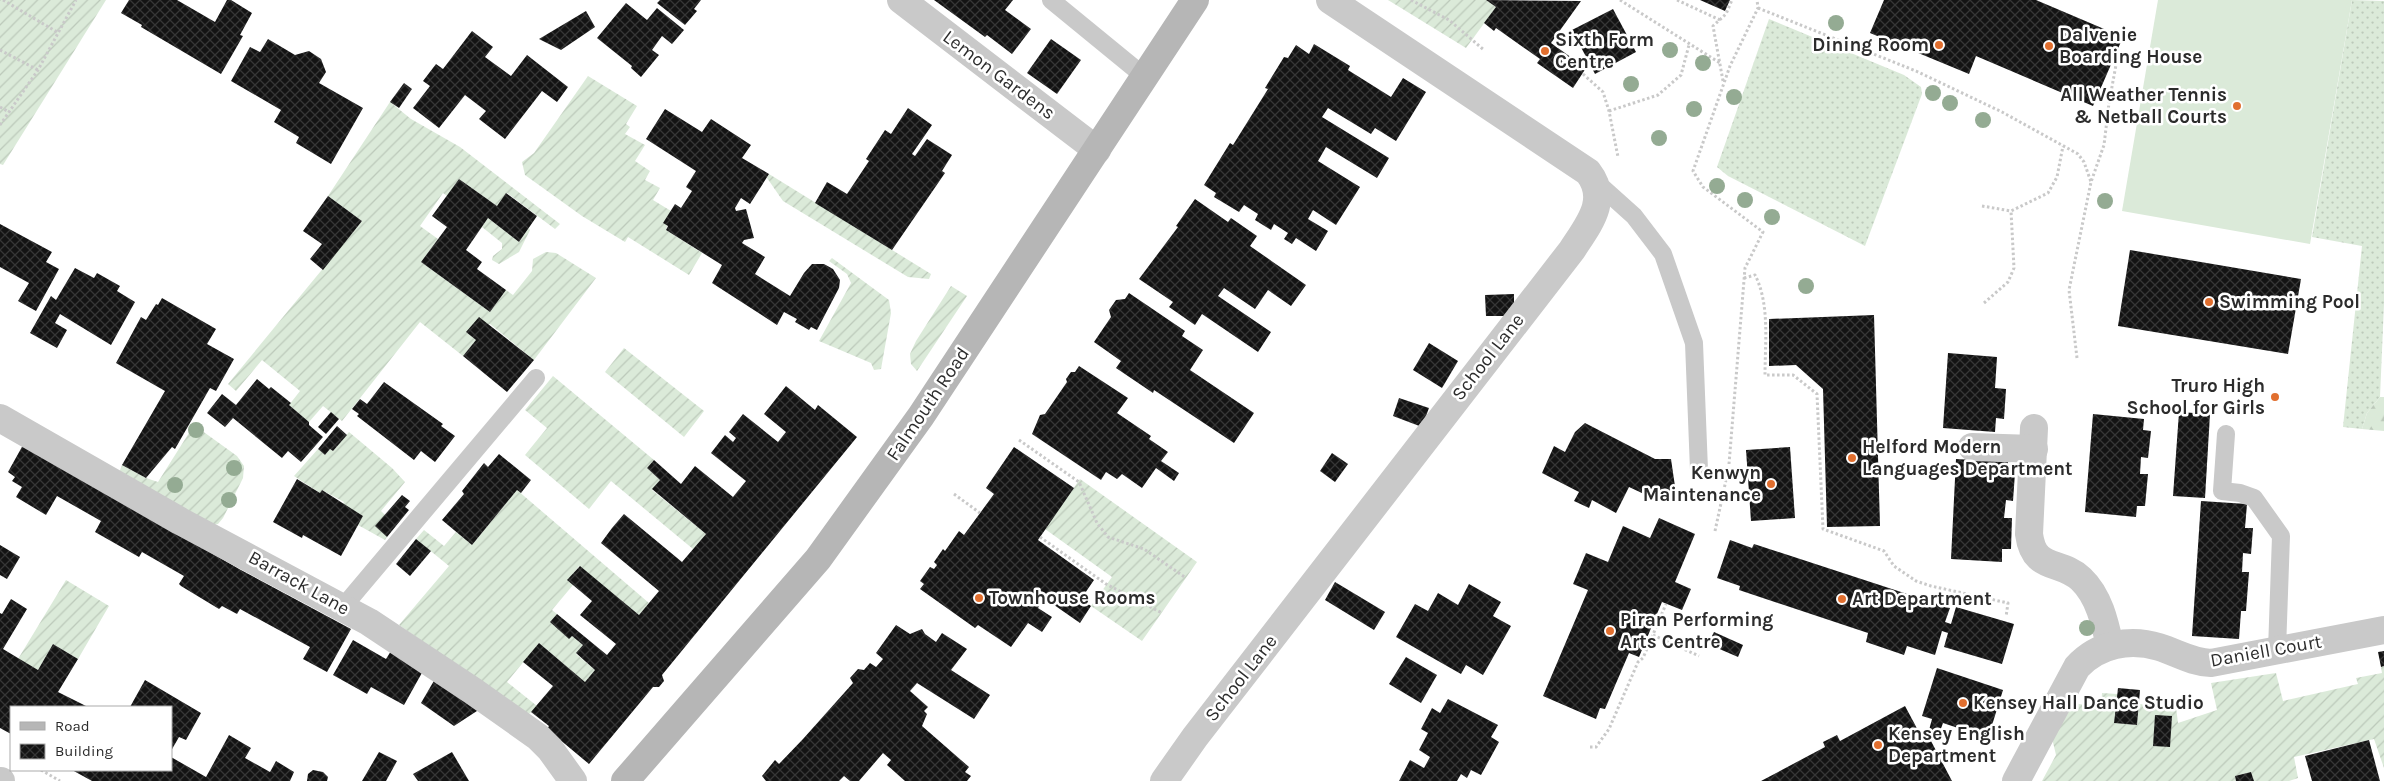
<svg xmlns="http://www.w3.org/2000/svg" width="2384" height="781" font-family="Karla,sans-serif">
	<defs>
		<pattern id="grass-dots" width="8" height="8" patternUnits="userSpaceOnUse" patternTransform="scale(1.25)"><rect width="8" height="8" fill="#dbead9"/><path d="M2 2h.1M6 6h.1" fill="none" stroke="#bcc9ba" stroke-width="1.8" stroke-linecap="round"/></pattern>
		<pattern id="forest-firs" width="22" height="20" patternUnits="userSpaceOnUse" patternTransform="scale(1.25)"><rect width="22" height="20" fill="#dbead9"/><path d="M5 1l3.5 6h-7zM16 11l3.5 6h-7z" fill="#bcc9ba"/></pattern>
		<pattern id="garden-furrows" width="10" height="10" patternUnits="userSpaceOnUse" patternTransform="scale(1.25)"><rect width="10" height="10" fill="#dbead9"/><path d="M-1 1l2-2M0 10L10 0M9 11l2-2" fill="none" stroke="#bcc9ba"/></pattern>
		<pattern id="building-cross-hatch" width="8" height="8" patternUnits="userSpaceOnUse" patternTransform="scale(1.25)"><rect width="8" height="8" fill="#131313"/><path d="M0 0l8 8M0 8l8-8" fill="none" stroke="#363636"/></pattern>
	</defs>
	<rect width="100%" height="100%" fill="#fff"/>
	<!-- grass -->
	<g fill="url(#grass-dots)">
		<polygon points="2352,0 2384,1 2384,304 2380,397 2367,413 2362,429 2343,427 2362,246 2312,237"/>
		<polygon points="1769,19 1904,75 1921,87 1922,94 1865,246 1728,176 1717,167"/>
	</g>
	<!-- forest -->
	<polygon fill="url(#forest-firs)" points="2380,397 2384,397 2384,431 2362,429 2367,413"/>
	<!-- garden -->
	<g fill="url(#garden-furrows)">
		<polygon points="0,0 106,0 3,165 0,164"/>
		<polygon points="1388,0 1486,0 1496,7 1466,48"/>
		<polygon points="588,76 637,106 626,124 630,127 625,134 645,145 635,161 650,171 645,180 660,188 653,200 671,211 666,230 702,253 689,275 628,237 625,242 582,216 525,175 522,162 534,153"/>
		<polygon points="390,102 411,119 460,147 560,224 555,229 507,193 497,206 459,179 447,196 443,193 420,226 438,239 421,262 490,312 506,290 513,295 532,271 533,259 546,252 556,253 596,278 534,360 490,324 466,332 476,340 463,356 420,322 342,421 323,406 309,422 289,405 300,391 262,360 236,391 228,384 362,221 328,196"/>
		<polygon points="769,174 931,274 929,279 908,277 783,201 767,178"/>
		<polygon points="488,218 519,242 529,228 530,230 519,252 499,264 492,260 493,256 502,249 502,243 482,227"/>
		<polygon points="832,258 889,300 891,313 881,369 874,370 871,363 819,341 851,283 847,274 829,261"/>
		<polygon points="951,286 967,296 917,371 911,364 910,354 916,341"/>
		<polygon points="624,348 704,411 684,437 605,372"/>
		<polygon points="553,376 654,460 647,468 660,480 652,490 706,534 693,549 611,481 589,509 525,455 547,428 525,410"/>
		<polygon points="194,425 237,456 244,466 243,478 223,518 218,524 213,525 119,473 122,465 146,478 158,482"/>
		<polygon points="349,432 392,468 405,482 381,511 385,515 387,537 385,540 358,525 363,516 343,504 344,502 322,490 320,493 294,476 318,449 325,455 330,449 333,451"/>
		<polygon points="1080,479 1197,562 1142,641 1091,606 1112,577 1045,529"/>
		<polygon points="517,490 649,603 639,615 579,566 568,580 573,585 552,610 557,614 550,622 569,638 572,636 583,645 576,654 595,670 585,682 539,643 507,682 537,706 528,715 399,625 449,566 416,539 424,530 444,546 456,532 472,545"/>
		<polygon points="66,580 109,606 78,659 53,644 38,670 18,659"/>
		<polygon points="2384,666 2384,768 2374,739 2294,757 2298,778 2289,781 2254,781 2251,772 2235,776 2236,781 2042,781 2056,755 2052,738 2074,703 2101,708 2102,693 2117,694 2114,723 2137,725 2139,704 2176,707 2178,723 2217,710 2211,683 2276,673 2283,701 2358,684 2356,678 2382,673 2381,667"/>
	</g>
	<!-- pitch -->
	<polygon fill="#dbead9" points="2158,0 2352,0 2310,244 2122,211"/>
	<!-- building -->
	<g fill="url(#building-cross-hatch)">
		<polygon points="129,0 177,0 215,22 227,0 231,0 252,13 240,35 243,36 221,74 141,27 142,25 121,13"/>
		<polygon points="660,0 701,0 694,9 697,11 685,25 657,3"/>
		<polygon points="934,0 1013,0 1005,10 1031,29 1012,54 987,35 985,37"/>
		<polygon points="1486,0 1581,1 1551,43 1586,68 1573,88 1537,63 1540,59 1496,28 1494,31 1484,23 1496,7"/>
		<polygon points="1700,0 1730,0 1725,11"/>
		<polygon points="1884,0 2036,0 2123,37 2093,106 1976,56 1969,74 1870,33"/>
		<polygon points="626,3 647,20 657,8 684,30 672,44 662,36 652,50 659,55 641,77 631,68 632,66 597,38"/>
		<polygon points="1613,9 1636,52 1595,74 1572,30"/>
		<polygon points="586,11 595,27 561,50 539,39"/>
		<polygon points="472,31 493,47 485,57 511,76 527,55 568,87 557,102 542,91 505,139 479,119 486,111 465,95 439,128 413,108 430,86 423,81 436,64 443,69"/>
		<polygon points="268,39 295,55 309,51 321,59 326,72 319,83 363,108 331,164 296,143 299,137 274,122 281,110 231,81 250,47 260,52"/>
		<polygon points="1051,39 1081,60 1057,94 1027,73"/>
		<polygon points="1314,44 1350,66 1348,70 1391,97 1403,78 1426,92 1396,141 1375,128 1371,134 1328,108 1322,117 1389,158 1377,178 1326,147 1318,161 1360,187 1336,225 1313,210 1308,219 1328,231 1316,251 1296,238 1292,244 1284,239 1288,233 1274,224 1271,230 1255,220 1258,214 1244,205 1239,212 1214,197 1216,193 1204,185 1230,143 1233,145 1268,89 1265,88 1284,57 1288,58 1296,45 1309,54"/>
		<polygon points="404,83 412,89 399,108 390,102"/>
		<polygon points="908,108 932,125 912,154 915,156 927,139 952,155 942,171 945,173 892,250 815,203 827,182 847,194 869,161 866,159 885,130 891,134"/>
		<polygon points="665,109 702,132 711,119 751,145 742,158 769,174 750,204 741,198 735,208 736,211 746,209 754,238 744,240 742,243 765,257 755,274 790,296 804,273 812,264 824,264 833,269 840,280 839,288 817,330 811,327 809,330 795,322 797,319 784,312 777,325 712,283 722,265 666,230 668,226 663,223 675,204 681,208 692,191 686,187 696,171 646,139"/>
		<polygon points="459,179 497,206 506,193 537,216 519,242 488,218 466,250 482,262 477,269 506,290 490,312 421,262 447,227 432,216"/>
		<polygon points="328,196 362,221 323,270 310,259 322,244 303,231"/>
		<polygon points="1195,199 1228,222 1231,218 1257,236 1250,246 1306,285 1291,306 1268,290 1255,309 1224,288 1218,296 1271,332 1258,352 1202,314 1195,325 1169,307 1173,302 1139,279 1178,227 1176,226"/>
		<polygon points="0,224 52,252 46,262 59,269 36,311 18,301 29,283 0,267"/>
		<polygon points="2130,250 2301,279 2288,354 2118,326"/>
		<polygon points="75,268 94,278 97,273 120,286 117,291 135,302 111,345 60,314 55,323 67,330 57,348 30,333 51,296 56,300"/>
		<polygon points="1129,293 1185,331 1182,336 1203,350 1190,370 1254,413 1234,443 1154,390 1153,393 1116,368 1121,361 1094,342 1111,317 1109,310 1116,300 1125,299"/>
		<polygon points="1514,294 1514,316 1486,316 1485,295"/>
		<polygon points="162,298 216,329 207,344 234,359 216,391 210,388 175,449 172,447 146,478 122,465 165,391 116,363 141,317 146,320 156,304 158,305"/>
		<polygon points="1874,315 1880,526 1827,527 1823,389 1796,365 1769,366 1769,319"/>
		<polygon points="479,317 534,360 507,392 463,356 476,340 466,332"/>
		<polygon points="1429,343 1458,361 1442,388 1413,370"/>
		<polygon points="1948,353 1997,357 1995,388 2006,389 2004,419 1996,418 1995,432 1943,428"/>
		<polygon points="1079,366 1128,398 1117,413 1151,436 1149,439 1168,452 1161,461 1179,473 1174,481 1156,468 1142,488 1122,474 1117,479 1106,472 1101,480 1032,434 1040,415 1045,414 1067,382 1066,379 1071,372 1075,372"/>
		<polygon points="257,379 269,389 271,387 291,403 289,405 309,422 309,425 323,437 301,462 288,451 282,458 233,418 225,427 207,413 222,394 236,405"/>
		<polygon points="384,382 443,424 441,426 455,436 435,462 421,451 414,460 357,416 359,414 352,409 360,399 367,404"/>
		<polygon points="786,386 815,410 818,405 857,437 662,675 664,681 659,687 653,687 589,764 547,729 549,726 531,712 553,686 523,662 539,643 585,682 595,670 576,653 583,645 572,636 569,639 550,622 557,614 607,655 616,644 580,615 592,601 567,580 580,566 639,615 659,591 601,543 612,528 624,514 682,562 706,534 652,489 660,480 647,468 654,460 681,484 695,466 733,497 746,481 711,453 725,435 733,442 736,438 729,432 743,414 778,442 786,432 764,414"/>
		<polygon points="1399,398 1429,408 1422,427 1393,416"/>
		<polygon points="331,412 339,419 326,434 318,427"/>
		<polygon points="2179,412 2210,414 2205,498 2173,496"/>
		<polygon points="2093,414 2144,419 2143,430 2151,431 2148,458 2141,457 2140,474 2148,474 2145,506 2137,506 2136,517 2085,512"/>
		<polygon points="1585,423 1655,459 1671,459 1677,500 1644,494 1629,487 1616,513 1592,500 1589,508 1574,501 1579,492 1542,473 1554,446 1565,452 1575,432"/>
		<polygon points="337,426 347,435 333,451 330,449 325,455 318,449"/>
		<polygon points="23,445 241,570 351,629 327,672 303,659 310,647 240,609 237,614 222,606 219,609 181,586 179,584 184,576 142,552 139,557 95,532 101,521 57,496 46,515 16,497 22,487 12,481 15,477 8,472"/>
		<polygon points="1014,447 1074,488 1038,540 1094,580 1081,599 1091,606 1080,623 1044,598 1038,608 1052,617 1042,632 1028,623 1011,647 978,625 975,628 920,589 924,584 920,581 930,567 934,569 937,565 934,562 943,549 945,551 959,531 964,535 994,494 986,488"/>
		<polygon points="1790,447 1795,518 1751,521 1746,450"/>
		<polygon points="1332,453 1348,464 1335,482 1320,471"/>
		<polygon points="499,454 531,480 521,493 517,490 472,545 442,520 464,494 462,491 484,463 488,467"/>
		<polygon points="1956,459 2008,462 2007,473 2015,473 2013,501 2006,500 2004,518 2012,518 2011,549 2002,549 2002,562 1951,559"/>
		<polygon points="297,479 320,493 322,490 363,516 341,556 303,535 302,538 273,522"/>
		<polygon points="402,495 410,501 405,507 409,510 387,537 375,526"/>
		<polygon points="2201,501 2247,504 2245,528 2253,528 2251,554 2243,553 2242,572 2249,572 2246,611 2241,611 2239,639 2192,636"/>
		<polygon points="1659,518 1695,534 1675,582 1691,589 1682,610 1662,602 1639,657 1629,653 1605,709 1600,708 1596,719 1543,696 1588,590 1573,584 1586,553 1608,562 1623,526 1650,538"/>
		<polygon points="416,539 431,551 410,576 396,564"/>
		<polygon points="1730,540 1752,548 1754,544 1950,608 1945,622 1951,624 1956,607 2014,624 2002,664 1944,647 1948,633 1942,631 1935,655 1907,646 1904,655 1866,642 1868,633 1739,590 1740,586 1717,578"/>
		<polygon points="0,545 20,557 7,579 0,575"/>
		<polygon points="1335,582 1385,612 1374,630 1325,600"/>
		<polygon points="1469,584 1501,602 1493,616 1511,626 1483,675 1466,665 1461,674 1396,637 1415,604 1428,611 1438,593 1458,605"/>
		<polygon points="11,599 27,609 3,649 38,670 53,644 78,659 58,692 88,707 11,707 11,734 0,728 0,613 2,614"/>
		<polygon points="896,625 910,634 922,629 925,634 936,642 942,633 967,649 951,670 990,695 974,719 917,683 910,691 928,707 924,711 927,714 922,726 969,767 965,772 971,776 967,781 905,781 887,765 891,760 883,753 859,781 850,781 844,776 839,781 766,781 762,776 775,760 779,764 803,739 853,683 850,678 858,669 864,670 870,663 876,667 883,659 876,653"/>
		<polygon points="1714,632 1743,645 1738,657 1708,644"/>
		<polygon points="353,640 386,659 391,651 423,671 404,705 371,687 367,694 333,675"/>
		<polygon points="2384,651 2384,666 2381,667 2378,652"/>
		<polygon points="1406,657 1437,675 1421,703 1389,684"/>
		<polygon points="1937,668 2003,690 1988,738 1943,723 1938,737 1931,741 1952,781 1761,781 1825,747 1823,742 1837,735 1840,741 1905,706 1920,734 1929,730 1932,719 1922,716"/>
		<polygon points="435,679 480,709 454,726 421,703"/>
		<polygon points="145,680 201,713 186,740 179,737 171,751 171,707 130,707"/>
		<polygon points="2118,688 2140,690 2137,725 2114,723"/>
		<polygon points="1448,699 1498,725 1491,737 1499,742 1481,775 1471,770 1467,778 1461,774 1457,781 1399,781 1410,760 1424,768 1430,757 1419,750 1428,733 1421,729 1432,708 1440,713"/>
		<polygon points="2155,715 2172,716 2170,747 2153,746"/>
		<polygon points="229,735 251,748 245,758 270,772 276,761 294,772 290,781 92,781 72,770 171,770 171,757 206,777"/>
		<polygon points="2369,740 2380,781 2312,781 2305,756"/>
		<polygon points="379,752 397,761 386,781 362,781"/>
		<polygon points="452,752 469,781 418,781 413,774"/>
		<polygon points="313,770 323,772 328,777 327,781 307,781 308,774"/>
		<polygon points="2251,772 2254,781 2236,781 2235,776"/>
	</g>
	<g fill="none" stroke-linecap="round" stroke-linejoin="round">
		<!-- path -->
		<g stroke="#c9c9c9" stroke-width="3" stroke-dasharray="2.5 2.5" stroke-linecap="butt">
			<polyline points="3,0 57,32"/>
			<polyline points="1411,0 1449,20 1484,50"/>
			<polyline points="1620,0 1720,63"/>
			<polyline points="1677,0 1720,20"/>
			<polyline points="1758,8 1916,71 2002,112 2078,154 2084,162 2091,182"/>
			<polyline points="0,50 38,70"/>
			<polyline points="1583,74 1603,92 1609,111 1618,157"/>
			<polyline points="1723,81 1713,26 1726,14 1732,0"/>
			<polyline points="0,107 9,112"/>
			<polyline points="1609,111 1658,95 1681,75 1689,45"/>
			<polyline points="0,125 38,70 76,0"/>
			<polyline points="1982,206 2011,211 2048,193 2057,177 2063,146"/>
			<path d="M1744,278L1755,275C1770,304 1765,343 1765,375H1793L1817,394L1823,529L1884,551L1894,566L1916,581L1931,586L2008,603L2006,617"/>
			<polyline points="1984,303 2008,282 2014,268 2011,211"/>
			<polyline points="2077,358 2069,290 2091,182 2104,145 2109,103 2118,54"/>
			<polyline points="1019,440 1079,482 1097,523 1108,537 1144,549 1186,578"/>
			<polyline points="1729,464 1745,268 1763,232 1703,187 1693,171 1730,66 1758,8 1757,0"/>
			<polyline points="954,494 980,513"/>
			<polyline points="1715,531 1726,480"/>
			<polyline points="1040,537 1106,584 1162,613"/>
			<polyline points="1653,635 1699,656"/>
			<polyline points="1590,747 1596,747 1609,729 1638,662 1643,658 1666,604"/>
			<polyline points="41,770 60,781"/>
		</g>
		<!-- lane -->
		<g stroke="#c9c9c9" stroke-width="18">
			<polyline points="1051,0 1145,77"/>
			<polyline points="1595,181 1634,216 1663,254 1694,343 1699,470"/>
			<polyline points="2226,434 2222,491 2240,493 2254,498 2281,536 2277,650"/>
			<polyline points="343,607 536,378"/>
		</g>
		<!-- street -->
		<g stroke="#c9c9c9" stroke-width="28">
			<polyline points="901,0 1097,150"/>
			<polyline points="0,418 180,521 369,622 473,691 538,737 550,749 573,781"/>
			<path d="M2034,428L2029,534C2034,572 2059,559 2081,579C2099,596 2105,623 2110,646"/>
			<polyline points="1972,447 2034,449"/>
			<polyline points="0,781 1,781"/>
			<path d="M1164,781L1195,737L1572,250C1588,225 1610,200 1588,172L1330,0"/>
			<path d="M2016,781L2077,667C2098,644 2130,638 2159,647C2178,653 2191,662 2211,663L2384,630"/>
		</g>
		<!-- secondary -->
		<polyline stroke="#b6b6b6" stroke-width="28" points="625,781 818,559 921,416 1195,0"/>
	</g>
	<!-- trees -->
	<g fill="#94ab93">
		<circle cx="1836" cy="23" r="8"/>
		<circle cx="1670" cy="50" r="8"/>
		<circle cx="1703" cy="63" r="8"/>
		<circle cx="1631" cy="84" r="8"/>
		<circle cx="1933" cy="93" r="8"/>
		<circle cx="1734" cy="97" r="8"/>
		<circle cx="1950" cy="103" r="8"/>
		<circle cx="1694" cy="109" r="8"/>
		<circle cx="1983" cy="120" r="8"/>
		<circle cx="1659" cy="138" r="8"/>
		<circle cx="1717" cy="186" r="8"/>
		<circle cx="1745" cy="200" r="8"/>
		<circle cx="2105" cy="201" r="8"/>
		<circle cx="1772" cy="217" r="8"/>
		<circle cx="1806" cy="286" r="8"/>
		<circle cx="196" cy="430" r="8"/>
		<circle cx="234" cy="468" r="8"/>
		<circle cx="175" cy="485" r="8"/>
		<circle cx="229" cy="500" r="8"/>
		<circle cx="2087" cy="628" r="8"/>
	</g>
	<!-- markers -->
	<g fill="#e16f2f" stroke="#fff" stroke-width="2">
		<circle cx="1939" cy="45" r="5"/>
		<circle cx="2049" cy="46" r="5"/>
		<circle cx="1545" cy="51" r="5"/>
		<circle cx="2237" cy="106" r="5"/>
		<circle cx="2209" cy="302" r="5"/>
		<circle cx="2275" cy="397" r="5"/>
		<circle cx="1852" cy="458" r="5"/>
		<circle cx="1771" cy="484" r="5"/>
		<circle cx="979" cy="598" r="5"/>
		<circle cx="1842" cy="599" r="5"/>
		<circle cx="1610" cy="631" r="5"/>
		<circle cx="1963" cy="703" r="5"/>
		<circle cx="1878" cy="745" r="5"/>
	</g>
	<g text-anchor="middle" dominant-baseline="central" stroke-width="5" stroke-linejoin="round" paint-order="stroke">
		<!-- poi labels -->
		<g font-size="19" font-weight="bold" fill="#2c2c2c" stroke="#fff" text-anchor="start">
			<text x="2059" y="35">Dalvenie<tspan x="2059" dy="22">Boarding House</tspan></text>
			<text x="1555" y="40">Sixth Form<tspan x="1555" dy="22">Centre</tspan></text>
			<text x="1929" y="45" text-anchor="end">Dining Room</text>
			<text x="2227" y="95" text-anchor="end">All Weather Tennis<tspan x="2227" dy="22">&amp; Netball Courts</tspan></text>
			<text x="2219" y="302">Swimming Pool</text>
			<text x="2265" y="386" text-anchor="end">Truro High<tspan x="2265" dy="22">School for Girls</tspan></text>
			<text x="1862" y="447">Helford Modern<tspan x="1862" dy="22">Languages Department</tspan></text>
			<text x="1761" y="473" text-anchor="end">Kenwyn<tspan x="1761" dy="22">Maintenance</tspan></text>
			<text x="989" y="598">Townhouse Rooms</text>
			<text x="1852" y="599">Art Department</text>
			<text x="1620" y="620">Piran Performing<tspan x="1620" dy="22">Arts Centre</tspan></text>
			<text x="1973" y="703">Kensey Hall Dance Studio</text>
			<text x="1888" y="734">Kensey English<tspan x="1888" dy="22">Department</tspan></text>
		</g>
		<!-- street labels -->
		<g font-size="19" fill="#2c2c2c" stroke="#fff">
			<text transform="translate(999 75) rotate(37)">Lemon Gardens</text>
			<text transform="translate(1488 357) rotate(-52)">School Lane</text>
			<text transform="translate(928 404) rotate(-56)">Falmouth Road</text>
			<text transform="translate(299 583) rotate(29)">Barrack Lane</text>
			<text transform="translate(2266 651) rotate(-10)">Daniell Court</text>
			<text transform="translate(1241 678) rotate(-52)">School Lane</text>
		</g>
	</g>
	<!-- legend -->
	<rect x="10" y="706" width="162" height="65" fill="#ffffff" stroke="#ababab"/>
	<rect x="20" y="722" width="25" height="8" fill="#b6b6b6" stroke="#ababab"/>
	<text x="55" y="731" font-size="15" fill="#2c2c2c">Road</text>
	<rect x="20" y="744" width="25" height="15" fill="url(#building-cross-hatch)" stroke="#ababab"/>
	<text x="55" y="756" font-size="15" fill="#2c2c2c">Building</text>
</svg>
